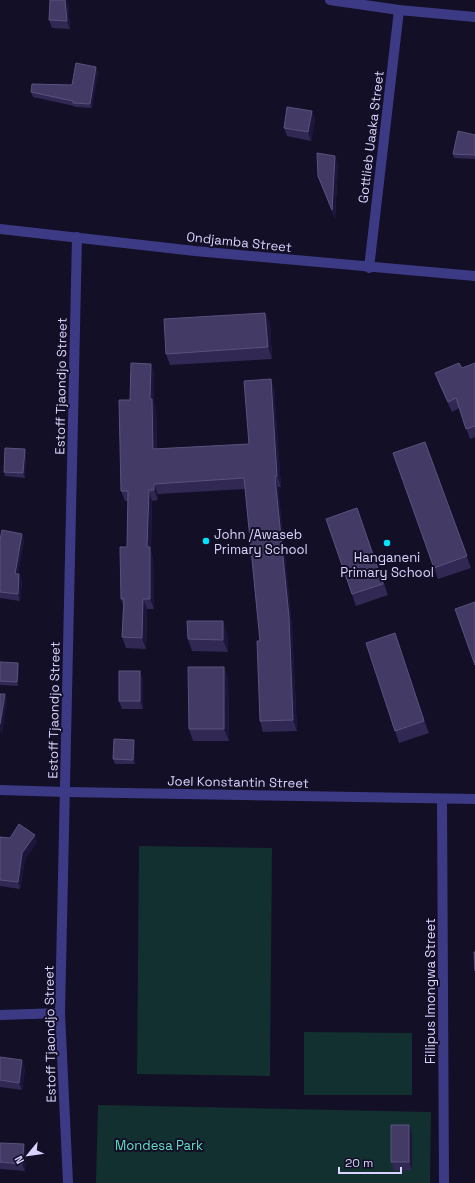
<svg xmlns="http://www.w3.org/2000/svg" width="475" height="1183" font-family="'Space Grotesk',sans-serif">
	<rect width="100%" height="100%" fill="#130f26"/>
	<!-- green -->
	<g fill="#12302f">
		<polygon points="139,846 272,848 270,1076 137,1074"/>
		<polygon points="304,1032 412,1033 412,1095 304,1095"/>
		<polygon points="98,1105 431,1112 430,1183 96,1183"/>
	</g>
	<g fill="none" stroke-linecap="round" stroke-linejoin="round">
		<!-- street -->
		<g stroke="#3d3a85" stroke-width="10">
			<polyline points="330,0 399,10 475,17"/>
			<polyline points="0,229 195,251 475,276"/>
			<polyline points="369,268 399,10"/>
			<polyline points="0,790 66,792 475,799"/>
			<polyline points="442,799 444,1183"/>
			<polyline points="0,1015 60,1013"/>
			<polyline points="68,1183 60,1013 77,237"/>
		</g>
	</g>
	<!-- wall -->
	<g fill="#312854">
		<polygon points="68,3 70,29 52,28 49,20"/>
		<polygon points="98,71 92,108 75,107 74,106 33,97 31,92 72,85"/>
		<polygon points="312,111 315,120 311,141 287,136 284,128"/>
		<polygon points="475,135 475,159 454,158 453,154"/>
		<polygon points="335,156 338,164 335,219 318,176"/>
		<polygon points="265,313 270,324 272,359 170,365 166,354"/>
		<polygon points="475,363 475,437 470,439 459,408 452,412 439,384 435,373 462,368"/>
		<polygon points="151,364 154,374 154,404 156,409 157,449 249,444 271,379 274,389 281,487 278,487 292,627 297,731 263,732 260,721 260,641 245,489 158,494 158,500 152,501 151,551 153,558 154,609 147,609 146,649 126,648 122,637 123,605 121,599 127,547 128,501 125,501 121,491 130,400"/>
		<polygon points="425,442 471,568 438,579 393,453"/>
		<polygon points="25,449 26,454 25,478 5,476 4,472"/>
		<polygon points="357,508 388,595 356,606 326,519"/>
		<polygon points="0,540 24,540 18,574 22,581 20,601 0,598"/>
		<polygon points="227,633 228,652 192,651 188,639"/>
		<polygon points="395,633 429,733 399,743 395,731"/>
		<polygon points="0,662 18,663 19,667 18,686 0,685"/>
		<polygon points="224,667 228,679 229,741 193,741 189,729"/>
		<polygon points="140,671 143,679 143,709 122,709 119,701"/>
		<polygon points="135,744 135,764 115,764 113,759"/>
		<polygon points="0,837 37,842 25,859 20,889 0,886"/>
		<polygon points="0,1057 25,1068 22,1090 0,1087"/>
		<polygon points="412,1133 412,1170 394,1171 391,1162"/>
		<polygon points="0,1143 26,1151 25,1171 0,1169"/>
	</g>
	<!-- shaded-wall -->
	<g fill="#1d163a">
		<polygon points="65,0 67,0 68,3 70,29 67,21"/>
		<polygon points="96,67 98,71 92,108 90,104"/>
		<polygon points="312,111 315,120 311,141 308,132"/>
		<polygon points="335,156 338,164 335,219 332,210"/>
		<polygon points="265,313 270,324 272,359 268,347"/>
		<polygon points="151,364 154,374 154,404 156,409 157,459 153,449 150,399"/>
		<polygon points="271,379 274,389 281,487 277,476"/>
		<polygon points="25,449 26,454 25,478 23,473"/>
		<polygon points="275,477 278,487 292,627 297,731 293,720"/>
		<polygon points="154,484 158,494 158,500 154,490"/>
		<polygon points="149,490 152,501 151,551 153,558 154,609 150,599 147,547"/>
		<polygon points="22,534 24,540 17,580 15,574"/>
		<polygon points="19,574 22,581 20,601 18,594"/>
		<polygon points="143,599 147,609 146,649 142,638"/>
		<polygon points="223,621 227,633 228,652 223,640"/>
		<polygon points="395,633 399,645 429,733 424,721"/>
		<polygon points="18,663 19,667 18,686 17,682"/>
		<polygon points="224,667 228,679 229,741 224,729"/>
		<polygon points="140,671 143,679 143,709 140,701"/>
		<polygon points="5,694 7,701 2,735 0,730 0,724"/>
		<polygon points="134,740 135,744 135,764 133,760"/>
		<polygon points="35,835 37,842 25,859 20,889 18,882 22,853"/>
		<polygon points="22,1060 25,1068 22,1090 19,1083"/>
		<polygon points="409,1125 412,1133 412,1170 409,1162"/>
		<polygon points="24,1144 26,1151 25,1171 22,1164"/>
	</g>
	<!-- building -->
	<g fill="#433a66" stroke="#5a527e">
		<polygon points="50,0 65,0 67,21 49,20"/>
		<polygon points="76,63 96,67 90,104 73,103 73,101 31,92 32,84 72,85"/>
		<polygon points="287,107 312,111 308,132 284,128"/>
		<polygon points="458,131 475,135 475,155 453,154"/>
		<polygon points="317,153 335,156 332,210 318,176"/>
		<polygon points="265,313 268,347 166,354 164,319"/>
		<polygon points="131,363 151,364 150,399 152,399 153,449 249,444 244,381 271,379 277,476 275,477 289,617 293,720 260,721 257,641 260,641 244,478 154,484 154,490 149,490 147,547 150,547 150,599 143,599 142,638 122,637 124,599 121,599 120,547 127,547 128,491 121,491 119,400 130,400"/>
		<polygon points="459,363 462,368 475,363 475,426 466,429 456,398 448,402 435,373"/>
		<polygon points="425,442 467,556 434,568 393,453"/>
		<polygon points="5,448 25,449 23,473 4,472"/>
		<polygon points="357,508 383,584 352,594 326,519"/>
		<polygon points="2,530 22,534 15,574 19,574 18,594 0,592 0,540"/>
		<polygon points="475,602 475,665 455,609"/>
		<polygon points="187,621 223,621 223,640 188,639"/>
		<polygon points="395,633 424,721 395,731 366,643"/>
		<polygon points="0,662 18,663 17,682 0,681"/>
		<polygon points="188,667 224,667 224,729 189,729"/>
		<rect x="119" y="671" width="21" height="30"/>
		<polygon points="0,694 5,694 0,724"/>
		<polygon points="114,739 134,740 133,760 113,759"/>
		<polygon points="19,824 35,835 22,853 18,882 0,880 0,837 10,838"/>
		<polygon points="474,952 475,952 475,971"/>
		<polygon points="0,1057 22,1060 19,1083 0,1080"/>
		<rect x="391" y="1125" width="18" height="37"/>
		<polygon points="0,1143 24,1144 22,1164 0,1162"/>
	</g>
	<!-- markers -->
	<g fill="#00e5ff" stroke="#130f26" stroke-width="1.5">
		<circle cx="206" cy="541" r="4"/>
		<circle cx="387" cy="543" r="4"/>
	</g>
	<g text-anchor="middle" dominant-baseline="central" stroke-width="4" stroke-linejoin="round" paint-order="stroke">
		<!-- street labels -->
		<g font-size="13" fill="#d9d4ff" stroke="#130f26">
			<text transform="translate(371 137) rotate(-83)">Gottlieb Uaaka Street</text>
			<text transform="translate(239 242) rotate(6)">Ondjamba Street</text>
			<text transform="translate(61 386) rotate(-89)">Estoff Tjaondjo Street</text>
			<text transform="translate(54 710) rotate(-89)">Estoff Tjaondjo Street</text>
			<text transform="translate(238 782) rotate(1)">Joel Konstantin Street</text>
			<text transform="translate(430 991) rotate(-90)">Fillipus Imongwa Street</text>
			<text transform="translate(50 1034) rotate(-91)">Estoff Tjaondjo Street</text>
		</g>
		<!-- poi labels -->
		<g font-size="13" fill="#d9d4ff" stroke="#130f26" text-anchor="start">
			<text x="214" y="534">John /Awaseb<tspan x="214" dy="15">Primary School</tspan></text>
			<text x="387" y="557" text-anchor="middle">Hanganeni<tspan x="387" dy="15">Primary School</tspan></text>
		</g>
		<!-- park labels -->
		<g font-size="13" fill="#5fe0c0" stroke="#130f26">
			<text x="159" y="1145">Mondesa Park</text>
		</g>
	</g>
	<!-- north arrow -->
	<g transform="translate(28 1155) rotate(241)" stroke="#130f26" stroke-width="3" paint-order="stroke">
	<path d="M0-3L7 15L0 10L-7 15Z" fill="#d9d4ff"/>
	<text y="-6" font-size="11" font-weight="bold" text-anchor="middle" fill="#d9d4ff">N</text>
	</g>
	<!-- scale -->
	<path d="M339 1167v6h62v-6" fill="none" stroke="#d9d4ff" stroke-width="2"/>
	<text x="345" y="1167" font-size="12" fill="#d9d4ff" stroke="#130f26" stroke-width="3" paint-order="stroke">20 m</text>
</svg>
